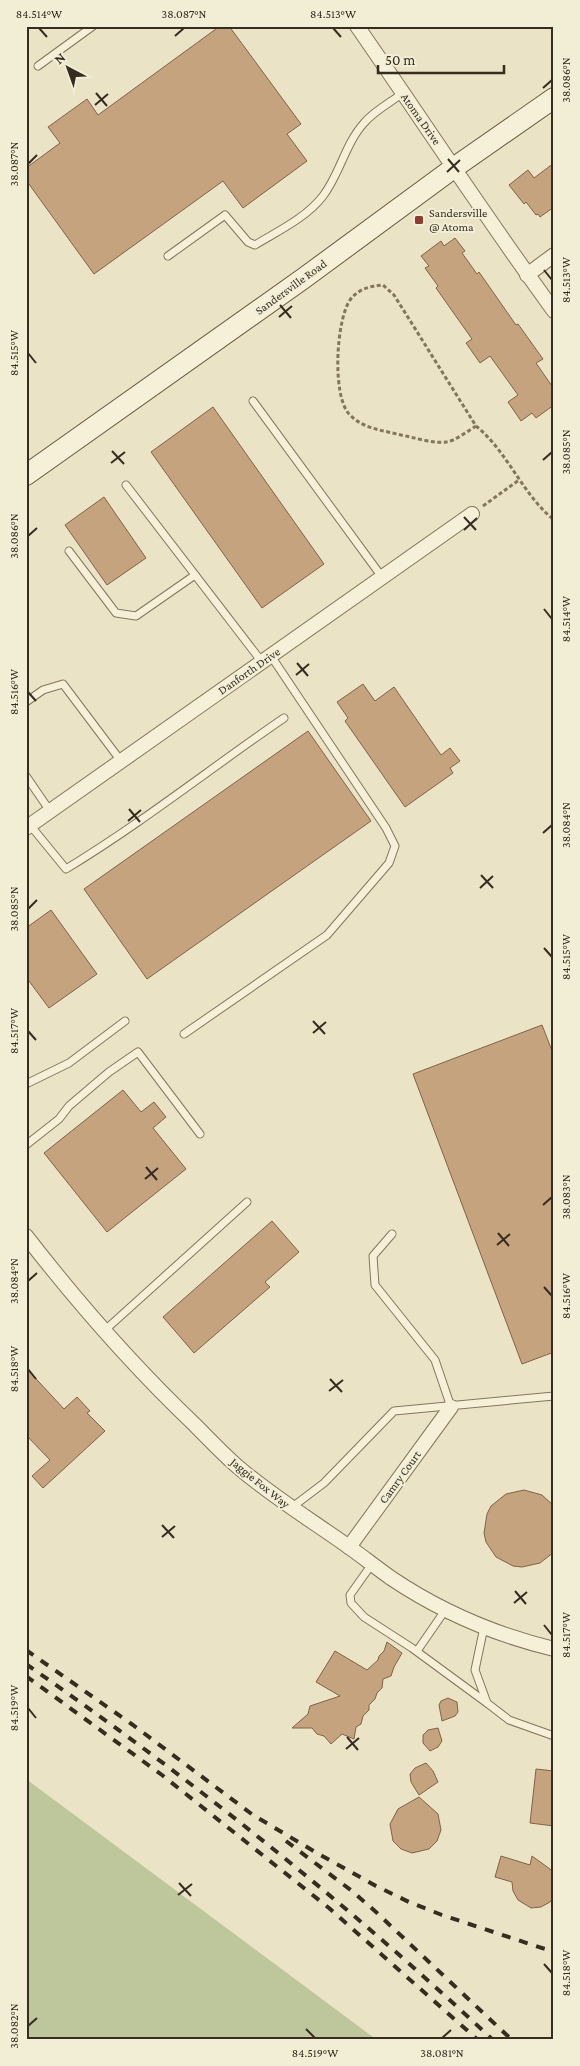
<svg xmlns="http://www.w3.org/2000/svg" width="580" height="2066" font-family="'Crimson Pro',serif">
	<rect width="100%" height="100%" fill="#eae3c6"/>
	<!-- green -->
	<polygon fill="#bec79b" points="26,1779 377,2040 26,2040"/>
	<!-- building -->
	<g fill="#c5a37f" stroke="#816345">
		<polygon points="220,26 229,26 301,124 287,134 307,161 243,208 223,181 94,274 26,180 26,168 60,143 48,127 87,99 98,115"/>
		<polygon points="554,163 554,207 540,217 538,214 536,215 526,202 524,204 509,185 528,170 534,178"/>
		<polygon points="455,238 465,251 462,253 477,274 479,272 516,325 518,324 543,359 536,363 554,389 554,405 536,418 532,413 521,421 508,402 518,395 490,356 480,363 466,343 472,339 436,288 438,286 425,268 429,266 421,256 441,241 444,246"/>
		<polygon points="213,407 324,564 262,608 151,452"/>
		<polygon points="104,497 146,558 107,585 65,525"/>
		<polygon points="363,684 375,701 394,687 441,755 450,748 460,761 450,768 453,773 405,807 345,721 348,718 337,702"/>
		<polygon points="308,731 371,821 147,979 84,889"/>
		<polygon points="51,910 97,974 49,1008 26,977 26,928"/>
		<polygon points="542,1025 554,1056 554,1352 522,1364 413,1074"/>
		<polygon points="123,1090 141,1112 154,1102 166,1117 153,1128 186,1169 107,1232 44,1153"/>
		<polygon points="272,1221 299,1252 265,1282 270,1287 194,1353 163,1317"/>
		<polygon points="26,1368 64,1409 77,1397 90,1411 87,1413 105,1431 43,1488 32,1476 50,1460 26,1435"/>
		<polygon points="524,1490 542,1495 554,1506 554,1552 540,1563 522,1567 513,1566 496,1557 486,1542 484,1533 487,1514 491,1506 506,1494"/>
		<polygon points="387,1642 402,1653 394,1667 391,1676 383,1679 382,1688 377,1693 375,1699 369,1705 369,1710 363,1716 361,1724 356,1727 354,1739 342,1734 331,1744 324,1736 317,1734 312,1728 292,1728 308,1714 310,1706 340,1696 316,1682 335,1651 367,1670 378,1660 379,1656 384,1651"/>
		<polygon points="448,1698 457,1702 458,1712 455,1716 442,1721 439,1705 441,1701"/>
		<polygon points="438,1728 442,1741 438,1747 430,1751 423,1743 423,1735 428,1730"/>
		<polygon points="426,1763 433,1771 438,1782 419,1795 411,1782 410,1774 415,1768"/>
		<polygon points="536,1769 554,1771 554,1826 530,1823"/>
		<polygon points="419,1797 438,1814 441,1830 437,1841 429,1849 412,1853 401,1849 393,1841 390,1824 398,1809"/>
		<polygon points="501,1856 530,1865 532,1856 550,1869 554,1874 554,1897 550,1902 541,1907 531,1908 518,1900 513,1891 512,1882 495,1877"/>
	</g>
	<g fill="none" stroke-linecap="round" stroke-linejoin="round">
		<!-- lane casing -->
		<g stroke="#84765d" stroke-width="9">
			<g id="lane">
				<polyline points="38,66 93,26"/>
				<path d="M168,256L225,215L248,242L255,245C278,231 306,218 323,196C340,174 345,144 364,123C374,111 391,102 403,93"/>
				<polyline points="253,401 382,577"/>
				<polyline points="126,485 262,662"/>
				<polyline points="69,551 116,613 136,616 195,575"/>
				<polyline points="26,702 43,690 63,684 121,761"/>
				<polyline points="26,776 50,811"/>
				<path d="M30,825L66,869C142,823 211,768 284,718"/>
				<polyline points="184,1034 327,935 389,863 395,846 386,828 271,656"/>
				<polyline points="26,1084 69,1063 125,1021"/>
				<polyline points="26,1145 59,1119 69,1106 109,1072 138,1052 200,1134"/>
				<polyline points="392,1234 373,1256 375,1285 435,1360 451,1407"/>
				<polyline points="104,1331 247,1202"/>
				<polyline points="291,1508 324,1483 394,1411 554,1396"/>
				<polyline points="372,1564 350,1595 351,1603 364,1617 412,1648 487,1703"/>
				<polyline points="484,1627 475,1670 487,1703 509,1720 554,1736"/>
				<polyline points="417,1651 446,1609"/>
			</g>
		</g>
		<!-- street casing -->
		<g stroke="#84765d" stroke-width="16">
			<g id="street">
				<path d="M357,26C423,121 486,218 554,311"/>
				<polyline points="527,275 554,255"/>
				<polyline points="26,828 472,514"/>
				<path d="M26,1236C78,1303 133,1366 195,1425C209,1439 223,1454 238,1467C273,1497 311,1520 349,1547C363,1557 377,1568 391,1578C440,1611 496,1635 554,1649"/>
				<polyline points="349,1547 451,1407"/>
			</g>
		</g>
		<!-- secondary casing -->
		<g stroke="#665740" stroke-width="22">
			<polyline id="secondary" points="26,475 304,278 455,167 554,98"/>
		</g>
		<!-- path -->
		<g stroke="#84765d" stroke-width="3" stroke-dasharray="4 2.5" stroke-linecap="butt">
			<path d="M476,426C468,431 455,441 446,442C434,444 412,437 401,435C382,430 363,429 349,414C332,395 336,321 350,300C358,289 370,286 383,285L394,295L476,426C508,452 522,494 554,520"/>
			<polyline points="483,506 519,480"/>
		</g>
		<!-- lane -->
		<use href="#lane" stroke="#f6f0d9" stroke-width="7"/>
		<!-- street -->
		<use href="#street" stroke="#f6f0d9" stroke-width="14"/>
		<!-- secondary -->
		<use href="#secondary" stroke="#f6f0d9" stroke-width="20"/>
		<!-- rail -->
		<g stroke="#362c20" stroke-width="4" stroke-dasharray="9 9" stroke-linecap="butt">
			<polyline points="26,1650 133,1725 253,1815 317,1853 376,1886 409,1902 442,1915 554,1952"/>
			<path d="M26,1664C189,1777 348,1904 493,2040"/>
			<polyline points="26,1676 162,1775 329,1908 478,2040"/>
			<polyline points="286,1841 352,1891 376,1912 512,2040"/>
		</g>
	</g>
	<!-- ticks -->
	<path fill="none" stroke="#362c20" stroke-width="2" d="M39,28L47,37M333,28L341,37M175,36L184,28M543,88L552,80M96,93L107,106M95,105L108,94M448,159L459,172M28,164L37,155M447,172L460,160M544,270L552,280M280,305L291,318M279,317L292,306M28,353L36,363M112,451L124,464M543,460L552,452M111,463L125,452M464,517L476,530M464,530L477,518M28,536L37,528M544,609L552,619M297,663L308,676M296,675L309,664M28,692L36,701M129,809L140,822M128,821L141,810M543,833L552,825M481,875L493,888M480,888L493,876M28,909L37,900M544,948L552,957M313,1021L325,1034M28,1031L36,1040M313,1033L326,1022M146,1167L157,1180M145,1179L158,1168M543,1205L552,1197M498,1233L509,1246M497,1245L510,1234M28,1281L37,1273M544,1287L552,1296M28,1369L36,1379M330,1379L342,1392M329,1391L343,1380M162,1525L174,1538M162,1537L175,1526M515,1591L526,1604M514,1603L527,1592M544,1625L552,1635M28,1708L36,1718M347,1737L358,1750M346,1749L359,1738M179,1883L191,1896M178,1895L192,1884M544,1964L552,1973M28,2026L37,2018M306,2029L315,2038M442,2038L451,2030"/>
	<!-- markers -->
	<rect fill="#8e3b33" stroke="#f2edd5" stroke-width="2" x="414" y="215" width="10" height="10" rx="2.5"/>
	<g text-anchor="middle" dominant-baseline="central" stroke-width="4" stroke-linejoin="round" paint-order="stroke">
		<!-- street labels -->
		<g font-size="12" fill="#362c20" stroke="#f2edd5">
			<text transform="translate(421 119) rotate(55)">Atoma Drive</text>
			<text transform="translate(291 287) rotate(-36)">Sandersville Road</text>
			<text transform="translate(249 671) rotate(-35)">Danforth Drive</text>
			<text transform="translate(400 1477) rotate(-54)">Camry Court</text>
			<text transform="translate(260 1483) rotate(39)">Jaggie Fox Way</text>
		</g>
		<!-- poi labels -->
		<g font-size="12" fill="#362c20" stroke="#f2edd5" text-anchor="start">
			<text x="429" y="213">Sandersville<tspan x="429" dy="14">@ Atoma</tspan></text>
		</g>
	</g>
	<!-- border -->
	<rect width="580" height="2066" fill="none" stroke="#f2edd5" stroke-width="55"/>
	<!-- north arrow -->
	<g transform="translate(68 68) rotate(319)" stroke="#f2edd5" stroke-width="4" paint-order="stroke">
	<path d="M0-4L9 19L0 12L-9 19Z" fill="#362c20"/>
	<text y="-8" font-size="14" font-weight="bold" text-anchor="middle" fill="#362c20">N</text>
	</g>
	<!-- scale -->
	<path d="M378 65v8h126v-8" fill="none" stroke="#362c20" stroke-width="2.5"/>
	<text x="385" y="65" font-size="15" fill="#362c20" stroke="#f2edd5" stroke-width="4" paint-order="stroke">50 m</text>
	<rect x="28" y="28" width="524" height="2010" fill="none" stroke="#362c20" stroke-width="2"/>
	<g font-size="12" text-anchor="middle" fill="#362c20">
		<text x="39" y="18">84.514°W</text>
		<text x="184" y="18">38.087°N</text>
		<text x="333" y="18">84.513°W</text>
		<text transform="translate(566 80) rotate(-90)" y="4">38.086°N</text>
		<text transform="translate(14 164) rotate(-90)" y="4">38.087°N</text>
		<text transform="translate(566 280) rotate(-90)" y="4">84.513°W</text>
		<text transform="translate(14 353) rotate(-90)" y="4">84.515°W</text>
		<text transform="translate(566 452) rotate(-90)" y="4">38.085°N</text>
		<text transform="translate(14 536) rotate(-90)" y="4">38.086°N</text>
		<text transform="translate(566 619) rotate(-90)" y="4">84.514°W</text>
		<text transform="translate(14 692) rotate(-90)" y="4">84.516°W</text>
		<text transform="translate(566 825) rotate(-90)" y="4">38.084°N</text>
		<text transform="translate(14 909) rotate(-90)" y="4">38.085°N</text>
		<text transform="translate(566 957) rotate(-90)" y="4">84.515°W</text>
		<text transform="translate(14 1031) rotate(-90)" y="4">84.517°W</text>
		<text transform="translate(566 1197) rotate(-90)" y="4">38.083°N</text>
		<text transform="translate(14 1281) rotate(-90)" y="4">38.084°N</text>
		<text transform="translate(566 1296) rotate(-90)" y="4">84.516°W</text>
		<text transform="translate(14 1369) rotate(-90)" y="4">84.518°W</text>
		<text transform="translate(566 1635) rotate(-90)" y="4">84.517°W</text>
		<text transform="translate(14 1708) rotate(-90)" y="4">84.519°W</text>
		<text transform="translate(566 1973) rotate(-90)" y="4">84.518°W</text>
		<text transform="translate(14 2026) rotate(-90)" y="4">38.082°N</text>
		<text x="315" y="2057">84.519°W</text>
		<text x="442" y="2057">38.081°N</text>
	</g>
</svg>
